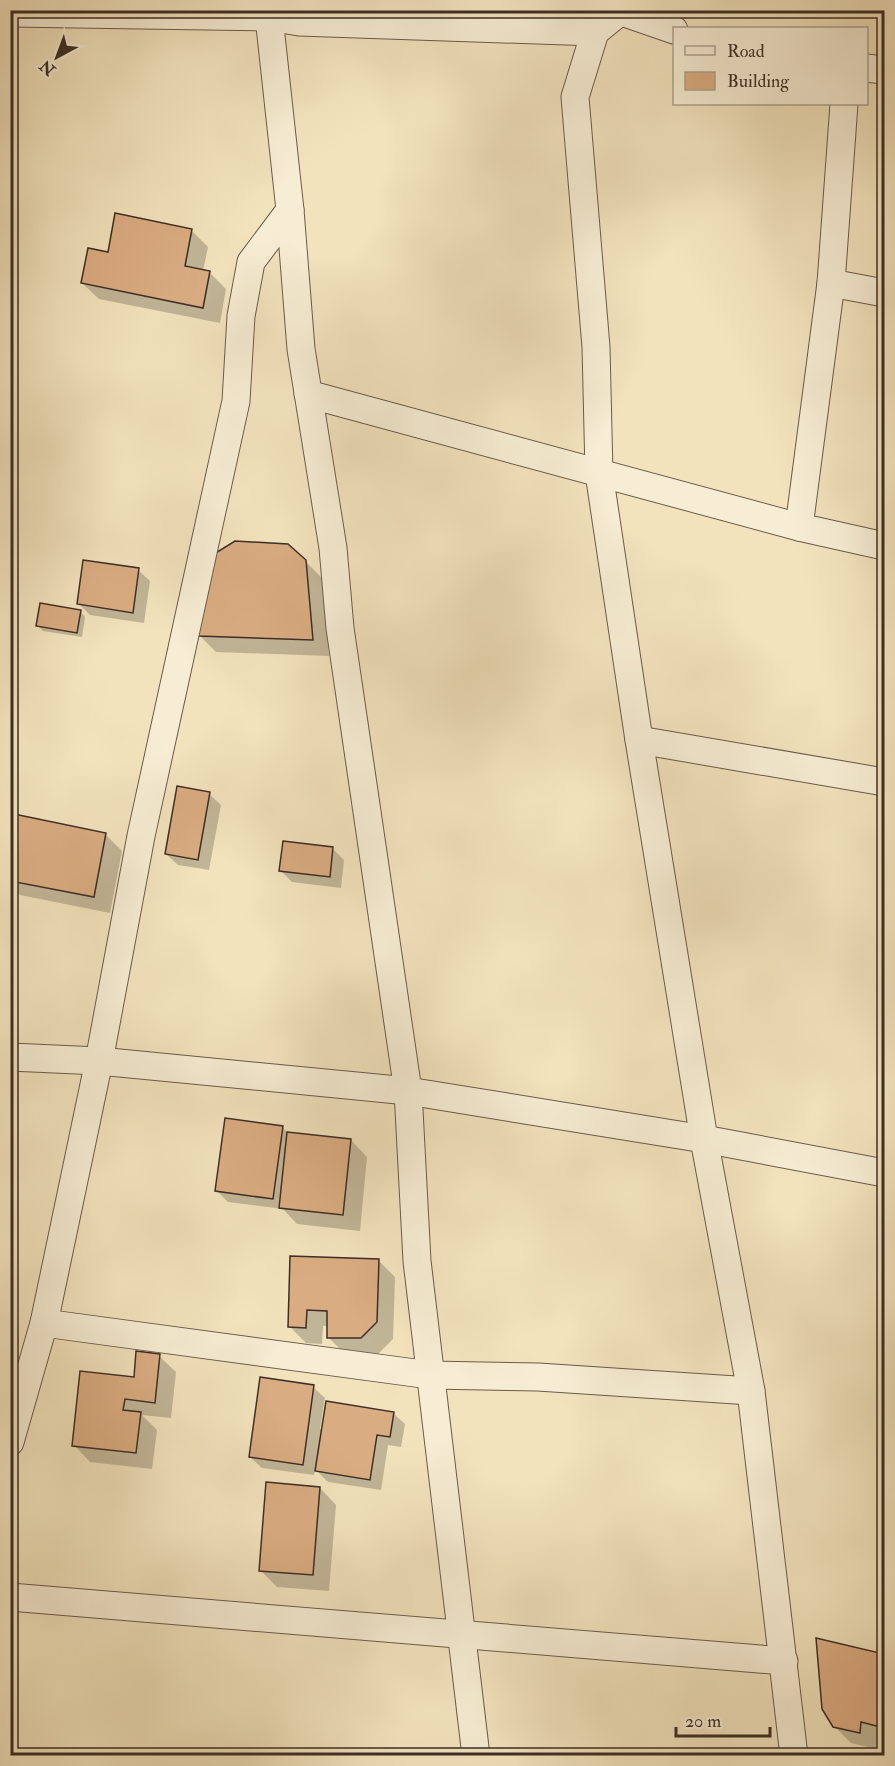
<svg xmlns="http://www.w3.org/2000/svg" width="895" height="1766" font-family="'IM FELL Double Pica',serif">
	<rect width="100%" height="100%" fill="#f2e3bd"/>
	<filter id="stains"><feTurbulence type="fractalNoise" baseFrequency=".00333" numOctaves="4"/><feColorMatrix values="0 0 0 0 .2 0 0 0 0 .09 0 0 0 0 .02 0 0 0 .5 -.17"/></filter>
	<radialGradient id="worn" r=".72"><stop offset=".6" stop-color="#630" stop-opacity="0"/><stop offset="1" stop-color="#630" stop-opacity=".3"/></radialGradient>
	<!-- shadow -->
	<g fill="#0003">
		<polygon points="191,230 208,247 203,271 209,272 226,289 220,323 99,299 82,283 109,253"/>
		<polygon points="305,561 322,578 329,656 216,652 200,636"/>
		<polygon points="138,570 150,581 144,623 90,615 79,604"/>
		<polygon points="80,611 85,617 82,637 43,631 38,626"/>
		<polygon points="209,794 221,805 209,870 178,865 166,854"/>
		<polygon points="105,834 122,851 110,913 20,895 10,885 10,842"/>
		<polygon points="332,848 344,860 341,888 292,882 281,871"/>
		<polygon points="282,1127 288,1133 351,1140 367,1157 360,1231 297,1224 283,1209 228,1202 217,1191"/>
		<polygon points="291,1257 378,1260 395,1277 393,1339 378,1354 345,1354 328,1337 329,1326 323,1326 322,1344 306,1343 289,1326"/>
		<polygon points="159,1356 176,1372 171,1418 142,1415 157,1430 152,1469 90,1462 74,1445"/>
		<polygon points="313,1387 325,1398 320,1429 393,1413 405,1424 401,1447 388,1445 381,1490 328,1482 315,1469 314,1475 262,1468 250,1457"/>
		<polygon points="320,1488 336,1505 329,1591 277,1587 260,1570"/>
		<polygon points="817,1640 884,1655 884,1739 877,1738 876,1749 851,1743 834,1726"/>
	</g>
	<!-- building -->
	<g fill="#daac81" stroke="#3d2e26" stroke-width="1.5">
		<polygon points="115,213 192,229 185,266 210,271 203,308 81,283 88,248 108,252"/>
		<polygon points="235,541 288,544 306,560 313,640 198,636 214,554"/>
		<polygon points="83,560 139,568 133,613 77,604"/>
		<polygon points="40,603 81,610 77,633 36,626"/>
		<polygon points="177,786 210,792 198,860 165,854"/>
		<polygon points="14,814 106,833 94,897 10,881 10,834"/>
		<polygon points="283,841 333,847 330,877 279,871"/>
		<polygon points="225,1118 283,1126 273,1199 215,1191"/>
		<polygon points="287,1132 351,1139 343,1215 279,1208"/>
		<polygon points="290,1256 379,1259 377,1322 361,1338 327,1338 327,1311 307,1310 306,1328 288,1327"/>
		<polygon points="136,1351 160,1354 155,1403 125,1399 123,1410 141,1412 136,1453 72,1446 80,1371 134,1377"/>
		<polygon points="260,1377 314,1385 303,1465 249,1457"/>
		<polygon points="326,1401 394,1412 390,1437 377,1435 370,1480 315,1471"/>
		<polygon points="266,1482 320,1487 313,1575 259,1571"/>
		<polygon points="816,1638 884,1654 884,1728 861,1722 860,1733 833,1727 822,1709"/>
	</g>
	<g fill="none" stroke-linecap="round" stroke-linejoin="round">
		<!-- street casing -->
		<g stroke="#6a5b4c" stroke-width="29">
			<g id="street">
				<polyline points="622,10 595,32 575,97 596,347 599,473 639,740 704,1139 751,1391 794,1756"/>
				<polyline points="622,12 674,30"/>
				<polyline points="10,13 269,17 299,22 595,32"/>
				<polyline points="866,68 884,70"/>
				<polyline points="290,210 301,349 333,548 340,628 408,1091 417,1261 476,1756"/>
				<polyline points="831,283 884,293"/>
				<polyline points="308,394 799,527 884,546"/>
				<polyline points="799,527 831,283 844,104"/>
				<polyline points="639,740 884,782"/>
				<polyline points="10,1057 99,1061 408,1091 704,1139 884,1173"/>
				<polyline points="44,1323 430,1375 538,1377 751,1391"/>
				<polyline points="10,1442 44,1323 99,1061 141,836 236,401 241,316 251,262 290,210 269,17"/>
				<polyline points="10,1597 784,1661"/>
			</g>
		</g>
		<!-- street -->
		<use href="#street" stroke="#f7edd4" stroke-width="27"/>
	</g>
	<!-- margin -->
	<rect width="895" height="1766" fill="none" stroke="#f2e3bd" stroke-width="36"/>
	<rect x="12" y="12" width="871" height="1742" fill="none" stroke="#3d2e26" stroke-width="3"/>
	<rect x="18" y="18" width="859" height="1730" fill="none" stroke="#3d2e26" stroke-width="1.5"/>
	<!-- legend -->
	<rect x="673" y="27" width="195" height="78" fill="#f7edd4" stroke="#ada18e" stroke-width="1.5"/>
	<rect x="685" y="46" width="30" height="9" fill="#f7edd4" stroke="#ada18e" stroke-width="1.5"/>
	<text x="727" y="57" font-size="18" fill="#3d2e26">Road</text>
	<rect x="685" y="72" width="30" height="18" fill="#daac81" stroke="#ada18e" stroke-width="1.5"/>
	<text x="727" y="87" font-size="18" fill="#3d2e26">Building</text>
	<!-- north arrow -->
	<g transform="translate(57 57) rotate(221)" stroke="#f7edd4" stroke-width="4.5" paint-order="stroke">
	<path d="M0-4.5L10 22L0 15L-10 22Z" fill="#3d2e26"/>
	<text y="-9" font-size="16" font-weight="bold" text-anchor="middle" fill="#3d2e26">N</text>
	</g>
	<!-- scale -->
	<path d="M676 1727v9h94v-9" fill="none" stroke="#3d2e26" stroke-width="3"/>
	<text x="685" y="1727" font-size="18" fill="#3d2e26" stroke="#f7edd4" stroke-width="4.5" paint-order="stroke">20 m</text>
	<rect width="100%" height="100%" filter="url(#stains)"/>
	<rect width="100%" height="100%" fill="url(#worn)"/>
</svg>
